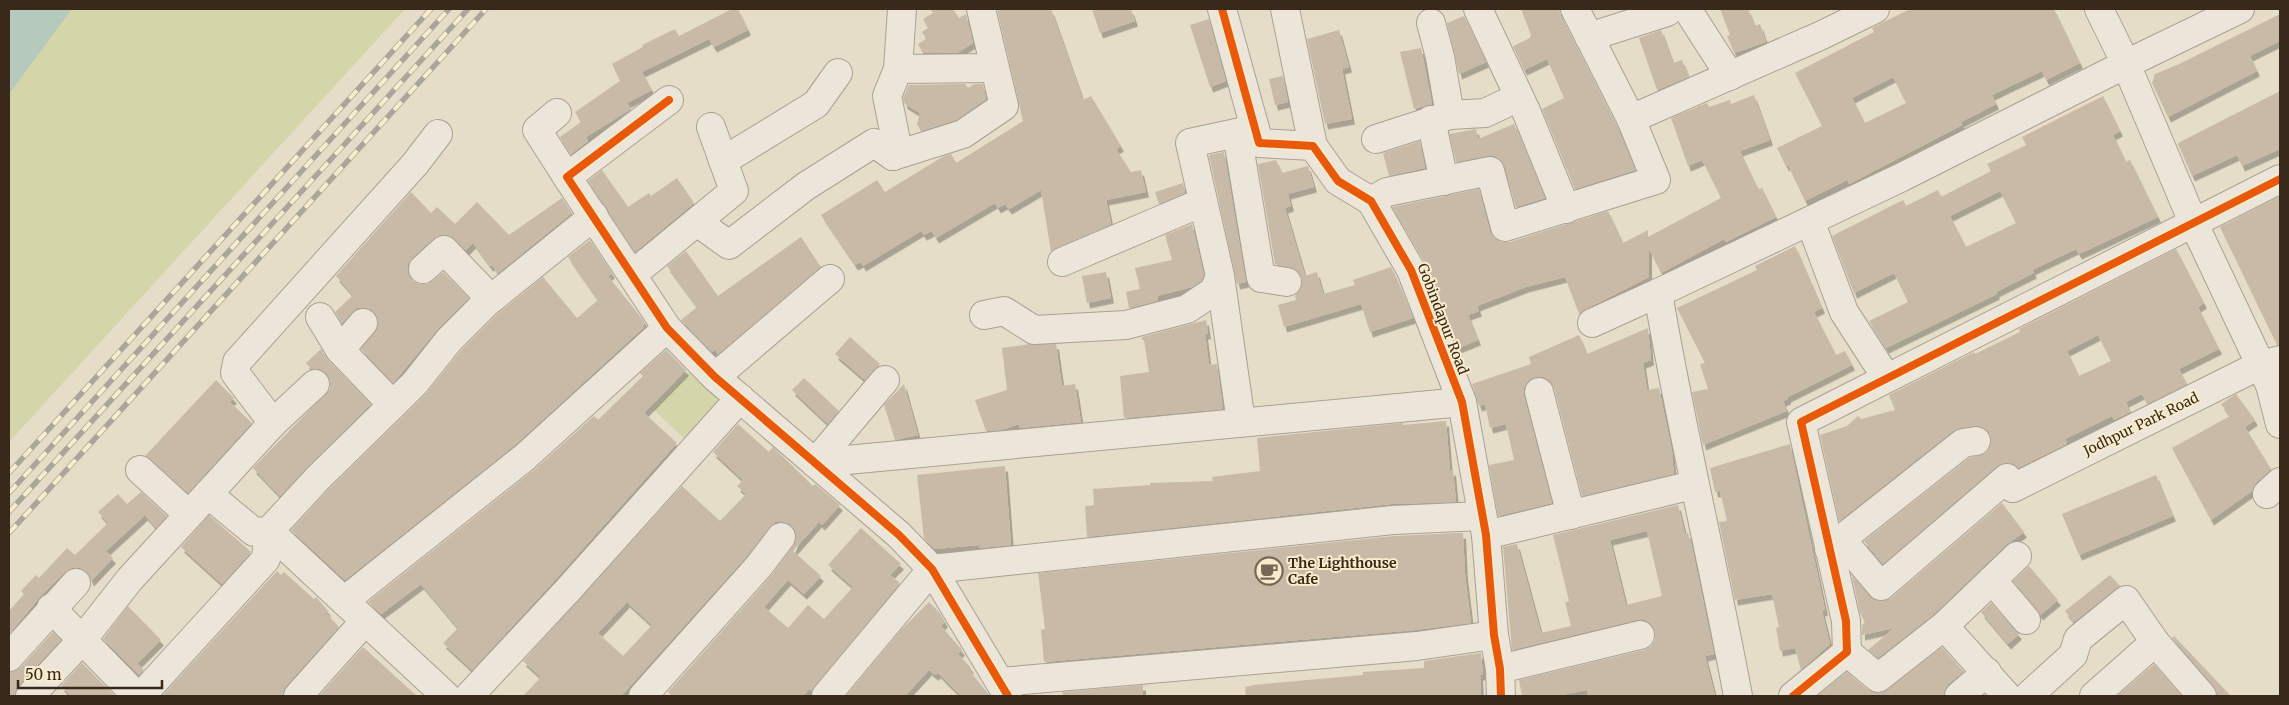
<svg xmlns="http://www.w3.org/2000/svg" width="2289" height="705" font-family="Merriweather,serif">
	<defs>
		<filter id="shadow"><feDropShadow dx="3" dy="5.5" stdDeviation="0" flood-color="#0004"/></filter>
	</defs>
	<rect width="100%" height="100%" fill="#e5ddc8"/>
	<!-- green -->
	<g fill="#d4d6a9">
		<polygon points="9,9 405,9 9,442"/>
		<polygon points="696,365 732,399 690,444 654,410"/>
	</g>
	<!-- water -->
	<polygon fill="#b5cabd" points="9,9 72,9 9,94"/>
	<!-- building -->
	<g fill="#c9baa8" fill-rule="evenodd" filter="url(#shadow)">
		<polygon points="732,9 738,9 748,30 714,47 709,39 642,72 652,90 627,103 631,109 586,137 588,141 571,154 560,137 581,122 575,112 620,81 612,64 643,47 642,45 675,29 679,36"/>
		<polygon points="930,9 953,9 959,18 966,14 973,43 957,53 923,53 918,44 926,39 922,32 928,28 923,19 933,13"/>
		<polygon points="997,9 1051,9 1083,100 1091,96 1121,146 1116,149 1131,172 1141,170 1146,192 1106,200 1111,224 1051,252 1041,190 1009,209 1005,204 998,208 995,203 936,238 932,231 924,235 921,231 863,266 861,262 855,265 821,215 877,180 885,192 944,156 951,154 956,163 1023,121"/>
		<polygon points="1092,9 1131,9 1135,21 1100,33"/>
		<polygon points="1521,9 1559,9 1561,16 1617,126 1635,170 1575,189 1542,109 1564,98 1547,59 1524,70 1513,46 1530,38 1531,35"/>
		<polygon points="1720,9 1748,9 1755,26 1760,24 1766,42 1734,53 1727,36 1730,35"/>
		<path d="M1910,9H2054L2080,63L2046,80L2042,71L1992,95L1996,104L1961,122L1962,125L1849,184L1847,180L1805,201L1788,165L1786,166L1777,148L1822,126L1795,73L1874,32L1872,28ZM1893,77L1906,103L1865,123L1852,98Z"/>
		<polygon points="2280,14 2280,41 2250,56 2257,71 2168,117 2152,83 2155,74 2177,65"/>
		<polygon points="1464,16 1486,62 1459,74 1447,23"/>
		<polygon points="1209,19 1226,81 1210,87 1190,25"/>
		<polygon points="1339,30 1349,67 1342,69 1352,119 1325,124 1307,39"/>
		<polygon points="1661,30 1673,63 1682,60 1689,77 1657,90 1639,38"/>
		<polygon points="1421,48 1432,104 1414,109 1400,52"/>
		<polygon points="1283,76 1288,102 1275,105 1269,79"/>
		<polygon points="965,84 968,88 974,84 983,84 986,99 956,120 921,131 917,124 920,113 905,104 903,98 909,85"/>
		<polygon points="2280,91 2280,149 2242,166 2237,155 2192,176 2178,144 2180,142"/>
		<polygon points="1754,95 1770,140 1740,151 1758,189 1762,188 1776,217 1726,242 1724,239 1661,273 1649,249 1649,277 1586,309 1579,314 1565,277 1526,287 1477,306 1479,311 1468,315 1478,340 1458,348 1426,264 1392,207 1479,189 1490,232 1494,238 1501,242 1510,242 1608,211 1623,243 1648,230 1648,237 1721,198 1702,160 1688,166 1671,118 1707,103 1709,107 1730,100 1731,104"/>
		<path d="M2103,96L2120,131L2113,135L2126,162L2130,160L2158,217L2079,254L2076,249L2032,270L2034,273L1996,292L1997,294L1886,348L1869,321L1908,302L1894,273L1854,293L1832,236L1903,200L1906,206L1938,190L1941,197L1991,171L1987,164L2026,145L2022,137ZM2000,191L2016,223L1966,247L1950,216Z"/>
		<polygon points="1514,124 1545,198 1516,207 1502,161 1495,156 1487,156 1456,162 1449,132 1450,134 1476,129 1478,139"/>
		<polygon points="1420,141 1425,168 1389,176 1383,153"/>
		<polygon points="1224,152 1246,282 1237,284 1209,155"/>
		<polygon points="1276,160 1282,173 1308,166 1314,187 1288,194 1291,206 1285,208 1305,276 1317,272 1323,294 1355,285 1353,280 1391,267 1413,318 1370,332 1361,304 1284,327 1278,305 1296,300 1295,295 1299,291 1302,284 1301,276 1296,270 1275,264 1258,164"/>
		<polygon points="602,170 628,207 649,193 651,196 677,178 694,203 635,252 588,181"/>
		<polygon points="1183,183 1185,193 1159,204 1155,192"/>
		<polygon points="411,192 431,213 437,207 455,224 477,202 509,235 562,198 572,213 498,273 492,265 490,266 473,243 466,250 448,235 441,235 434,238 413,257 408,264 408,272 412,280 419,284 427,284 443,272 469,298 438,329 393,383 361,349 378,326 378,318 373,311 366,308 357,308 342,323 335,312 353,295 336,276"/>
		<polygon points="2280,196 2280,345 2277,345 2220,227"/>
		<polygon points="1192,224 1204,275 1201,281 1192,287 1157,296 1158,301 1129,308 1126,292 1140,289 1135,268 1172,260 1165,235"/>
		<polygon points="801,237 821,267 718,354 715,349 712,352 681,320 697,307 667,266 686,251 718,296"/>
		<polygon points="590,240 612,273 608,276 644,321 643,328 515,445 345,580 291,530 329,489 426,394 461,350 496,315 543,277 577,318 598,300 568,257"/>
		<polygon points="1795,246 1822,308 1814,312 1836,355 1845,351 1852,365 1788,397 1788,399 1783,401 1787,411 1703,445 1692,392 1708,389 1700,364 1705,363 1677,308 1757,270 1755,266"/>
		<path d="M2176,249L2204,303L2198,307L2219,349L2179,369L2187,384L2147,404L2142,394L2126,402L2130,412L2114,420L2112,416L2065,439L2067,444L2018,468L2013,464L2006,463L1997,466L1883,564L1864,541L1969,458L1986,453L1990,447L1991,439L1988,431L1982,427L1974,426L1953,431L1839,521L1820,435L1847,426L1858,416L1861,419L1895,410L1889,395L1974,352L1975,354L2020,332L2019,329ZM2098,335L2111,361L2079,376L2067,351Z"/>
		<polygon points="1106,272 1111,298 1087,303 1082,276"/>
		<polygon points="1206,320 1208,334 1205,334 1209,365 1217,364 1223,409 1124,418 1120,376 1149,372 1144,340 1142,340 1142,337"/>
		<polygon points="1648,328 1651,360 1643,363 1647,390 1659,388 1673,456 1672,457 1674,474 1582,496 1554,388 1550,381 1544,377 1536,377 1528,381 1524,388 1524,396 1552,503 1498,516 1489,465 1514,460 1506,424 1490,428 1485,404 1479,406 1472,384 1531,364 1529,357 1579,335 1587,354"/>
		<polygon points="850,337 880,364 865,380 835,354"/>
		<polygon points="1030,344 1056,344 1062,386 1075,384 1081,422 1020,428 1019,424 1002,430 986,431 975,400 1007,390 1002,348"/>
		<polygon points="321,349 329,361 371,404 280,496 253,468 330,389 330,381 327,374 320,369 311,369 306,363"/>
		<polygon points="666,350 686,370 644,413 677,443 555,580 472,670 443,643 458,628 421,584 381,614 368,602 535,469 594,416 598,420 643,376 640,373"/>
		<polygon points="804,378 839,411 828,424 792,390"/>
		<polygon points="216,380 234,398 230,402 252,423 188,493 145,456"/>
		<polygon points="904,384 918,435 895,440 884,405"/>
		<polygon points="2236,394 2255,420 2245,427 2271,469 2256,483 2252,491 2211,520 2172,448 2230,416 2221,404"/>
		<polygon points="1446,421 1450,471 1453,470 1456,502 1391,504 1087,537 1085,506 1094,505 1093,489 1150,485 1150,483 1213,481 1212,477 1260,471 1257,438 1403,423 1403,425"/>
		<path d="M738,424L769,452L773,447L813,486L815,484L840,505L822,525L819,522L793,551L821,576L804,594L788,580L764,607L788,628L808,605L824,619L853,587L828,565L861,528L901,564L890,575L900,583L812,691L809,689L803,696H672L668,692L771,576L793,546L796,538L795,531L790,524L783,522H775L769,528L747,556L621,696H523L541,677L523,661L682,486L720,521L746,494L737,486L743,480L713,452ZM627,602L652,625L623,656L598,633Z"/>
		<polygon points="1790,444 1825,610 1822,611 1830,644 1801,670 1795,648 1780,651 1776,628 1779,627 1772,594 1735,600 1719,522 1727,521 1720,491 1715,492 1710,468"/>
		<polygon points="1005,466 1011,545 979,548 979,545 935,549 924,539 917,475"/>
		<polygon points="2156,475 2173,516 2079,555 2062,514"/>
		<polygon points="141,492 167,516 156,528 145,515 106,551 113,558 91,581 87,572 80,568 72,568 65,572 40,597 9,634 9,611 24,594 21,591 36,575 39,578 67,548 75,555 108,523 98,512 118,494 127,504"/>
		<polygon points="2002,503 2024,532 2006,545 1934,614 1878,658 1868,650 1894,628 1862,635 1862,625 1865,622 1860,613 1852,576 1875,600 1883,601 1891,598"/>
		<path d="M1678,505L1685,534L1688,533L1692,547L1714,654L1705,656L1715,696H1588L1587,690L1556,696H1522L1519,680L1644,650L1651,646L1655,640V632L1651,624L1645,620H1636L1512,650L1503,547L1517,544L1541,633L1571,626L1565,602L1569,601L1553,535ZM1647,531L1662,596L1626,605L1610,540Z"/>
		<polygon points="209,515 251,552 222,584 181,547"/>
		<polygon points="1459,533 1463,533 1465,574 1471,623 1415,630 1044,662 1041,630 1045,629 1038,573 1394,536"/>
		<polygon points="2029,566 2058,600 2040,615 2013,581"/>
		<polygon points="277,571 281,575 284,572 314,599 316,597 328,611 326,613 339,627 286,686 283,696 162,696"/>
		<polygon points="2110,575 2120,586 2074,622 2065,611"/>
		<polygon points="929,602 940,613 945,622 941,626 962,650 958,654 971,668 969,670 990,696 961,696 938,673 935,675 929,670 905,696 846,696 901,630"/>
		<polygon points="1991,603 2019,634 2008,644 1981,612"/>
		<polygon points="128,606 161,640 137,664 144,670 139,675 103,639"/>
		<polygon points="53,632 61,640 19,685 15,696 9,696 9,672 21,667"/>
		<polygon points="2174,636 2231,696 2217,696 2214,686 2172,638"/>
		<polygon points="363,647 417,696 319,696"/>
		<polygon points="1942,647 1964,672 1948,684 1944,696 1817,696 1847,672 1868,690 1882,693"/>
		<polygon points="1481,653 1483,675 1480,675 1481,696 1246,696 1245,687 1253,685 1363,675 1363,672 1424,668 1424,661"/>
		<polygon points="82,663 115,696 71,696 61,686"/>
		<polygon points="2154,664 2182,696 2117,696"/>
		<polygon points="1143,685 1143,696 1063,696 1062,692"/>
	</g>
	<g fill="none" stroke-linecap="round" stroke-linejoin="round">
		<!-- minor casing -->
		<g stroke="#a9a192" stroke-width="30">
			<g id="minor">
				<polyline points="1222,9 1259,143 1313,146 1338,181 1371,201 1411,270 1462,402 1486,535 1494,635 1500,669 1501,696"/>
				<polyline points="1285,9 1313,146"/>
				<polyline points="1478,9 1526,111 1566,209"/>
				<polyline points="1687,9 1730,76"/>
				<polyline points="2099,9 2126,64 2193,222 2270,385 2280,424"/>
				<polyline points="1431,23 1440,57 1450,115 1485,113 1519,97"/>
				<polyline points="1589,37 1667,12"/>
				<polyline points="898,69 902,9"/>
				<polyline points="669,100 567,177 667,328 715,377 899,535 932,569 1008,696"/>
				<polyline points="557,113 537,130 567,177"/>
				<polyline points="1631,119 1822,35 1875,9"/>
				<polyline points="1431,120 1444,181"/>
				<polyline points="1237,133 1261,278 1287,282"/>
				<polyline points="1376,139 1450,115"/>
				<polyline points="893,156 963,134 1004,106 981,9"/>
				<polyline points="893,156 896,141 887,96 898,69 994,68"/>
				<polyline points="723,161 816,104 838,73"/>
				<polyline points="1371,201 1387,192 1490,171 1505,227 1656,180 1631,119 1575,9"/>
				<polyline points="1810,221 1844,312 1886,377"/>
				<polyline points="697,222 729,245 806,186 874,143 893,156"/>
				<polyline points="1062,262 1203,202"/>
				<polyline points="423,269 444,250 491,299"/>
				<polyline points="633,274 734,191 711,127"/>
				<polyline points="1658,293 1900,178 2126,64 2240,9"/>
				<polyline points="984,315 1004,311 1034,330 1126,325 1187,309 1214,291 1220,276"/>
				<polyline points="320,317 340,350 392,404"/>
				<path d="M1592,323L1658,293C1681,429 1713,562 1738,696"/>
				<polyline points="340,350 363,323"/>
				<polyline points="715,377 830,279"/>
				<polyline points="315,384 273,423 235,373 237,362 415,164 438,134"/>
				<polyline points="1539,392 1571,515"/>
				<polyline points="1241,422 1220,276 1190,143 1255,129"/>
				<polyline points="273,423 208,494 254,532 269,531 318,478 415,383 449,340 486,303 594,216"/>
				<polyline points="815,463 1462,402"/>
				<polyline points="815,463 885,380"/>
				<polyline points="140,470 188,514"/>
				<polyline points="2267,494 2280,482"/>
				<polyline points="269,531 446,696"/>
				<polyline points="1486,535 1693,485"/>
				<polyline points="1842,540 1881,586 2007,478 2013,488 2260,365 2280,360"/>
				<polyline points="1829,549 1963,443 1976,441"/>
				<polyline points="1992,580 2026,620"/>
				<polyline points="344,601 525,457 667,328"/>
				<polyline points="51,608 137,696"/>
				<polyline points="1944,626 2017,556"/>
				<polyline points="1847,652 1878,678 1944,626 2007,696"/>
				<polyline points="9,657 76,583"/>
				<polyline points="1500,669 1640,635"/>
				<polyline points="1000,682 1417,646 1494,635"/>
				<polyline points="30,696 82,640 130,579 208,494"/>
				<polyline points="141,696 266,559 269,531"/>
				<polyline points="298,696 365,621"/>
				<polyline points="469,696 567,591 740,398"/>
				<polyline points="643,696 759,566 781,537"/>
				<polyline points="826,696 932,569 1393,520 1482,516"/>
				<polyline points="1793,696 1847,652 1846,621 1801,422 2280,179"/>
				<polyline points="1959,696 1987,672"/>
				<polyline points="2028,696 2073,655 2078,639 2126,600 2155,642 2202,696"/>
				<polyline points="2094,696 2155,642"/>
			</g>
		</g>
		<!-- minor -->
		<use href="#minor" stroke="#ece6da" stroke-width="28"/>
		<!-- rail casing -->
		<g stroke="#aba69b" stroke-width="5.5">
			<g id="rail">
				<polyline points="9,473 431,9"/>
				<polyline points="9,493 449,9"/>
				<polyline points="9,512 468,9"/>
				<polyline points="9,533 486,9"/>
			</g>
		</g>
		<!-- rail -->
		<use href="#rail" stroke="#f8eccc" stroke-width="4" stroke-dasharray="11" stroke-linecap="butt"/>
		<!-- cycleway casing -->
		<g stroke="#f8eccc" stroke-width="11">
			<g id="cycleway">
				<polyline points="1222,9 1259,143 1313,146 1338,181 1371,201 1411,270 1462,402 1486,535 1494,635 1500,669 1501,696"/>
				<polyline points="669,100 567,177 667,328 715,377 899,535 932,569 1008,696"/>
				<polyline points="1793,696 1847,652 1846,621 1801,422 2280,179"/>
			</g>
		</g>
		<!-- cycleway -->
		<use href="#cycleway" stroke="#e8590c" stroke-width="8"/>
	</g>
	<!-- icons -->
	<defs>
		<g id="cafe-ring" transform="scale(1.4375)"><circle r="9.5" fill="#f8eccc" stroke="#756857" stroke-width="1.5"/><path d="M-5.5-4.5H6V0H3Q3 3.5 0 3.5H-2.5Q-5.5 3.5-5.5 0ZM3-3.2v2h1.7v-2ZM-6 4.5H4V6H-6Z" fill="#756857"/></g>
	</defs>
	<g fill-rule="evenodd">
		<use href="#cafe-ring" x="1269" y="571"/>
	</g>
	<g text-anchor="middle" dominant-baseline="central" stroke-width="4" stroke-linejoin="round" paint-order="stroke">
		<!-- street labels -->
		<g font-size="14" fill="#38291a" stroke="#f8eccc">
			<text transform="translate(1443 319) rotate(69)">Gobindapur Road</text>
			<text transform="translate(2141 424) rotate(-26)">Jodhpur Park Road</text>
		</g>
		<!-- poi labels -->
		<g font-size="14" font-weight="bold" fill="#38291a" stroke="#f8eccc" text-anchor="start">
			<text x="1288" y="563">The Lighthouse<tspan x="1288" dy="16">Cafe</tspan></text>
		</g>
	</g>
	<!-- border -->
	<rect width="2289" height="705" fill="none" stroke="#38291a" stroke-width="20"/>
	<!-- scale -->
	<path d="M18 680v8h144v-8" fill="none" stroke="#38291a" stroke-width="2.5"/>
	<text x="25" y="680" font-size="15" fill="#38291a" stroke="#f8eccc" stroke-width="4" paint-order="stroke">50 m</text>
</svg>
